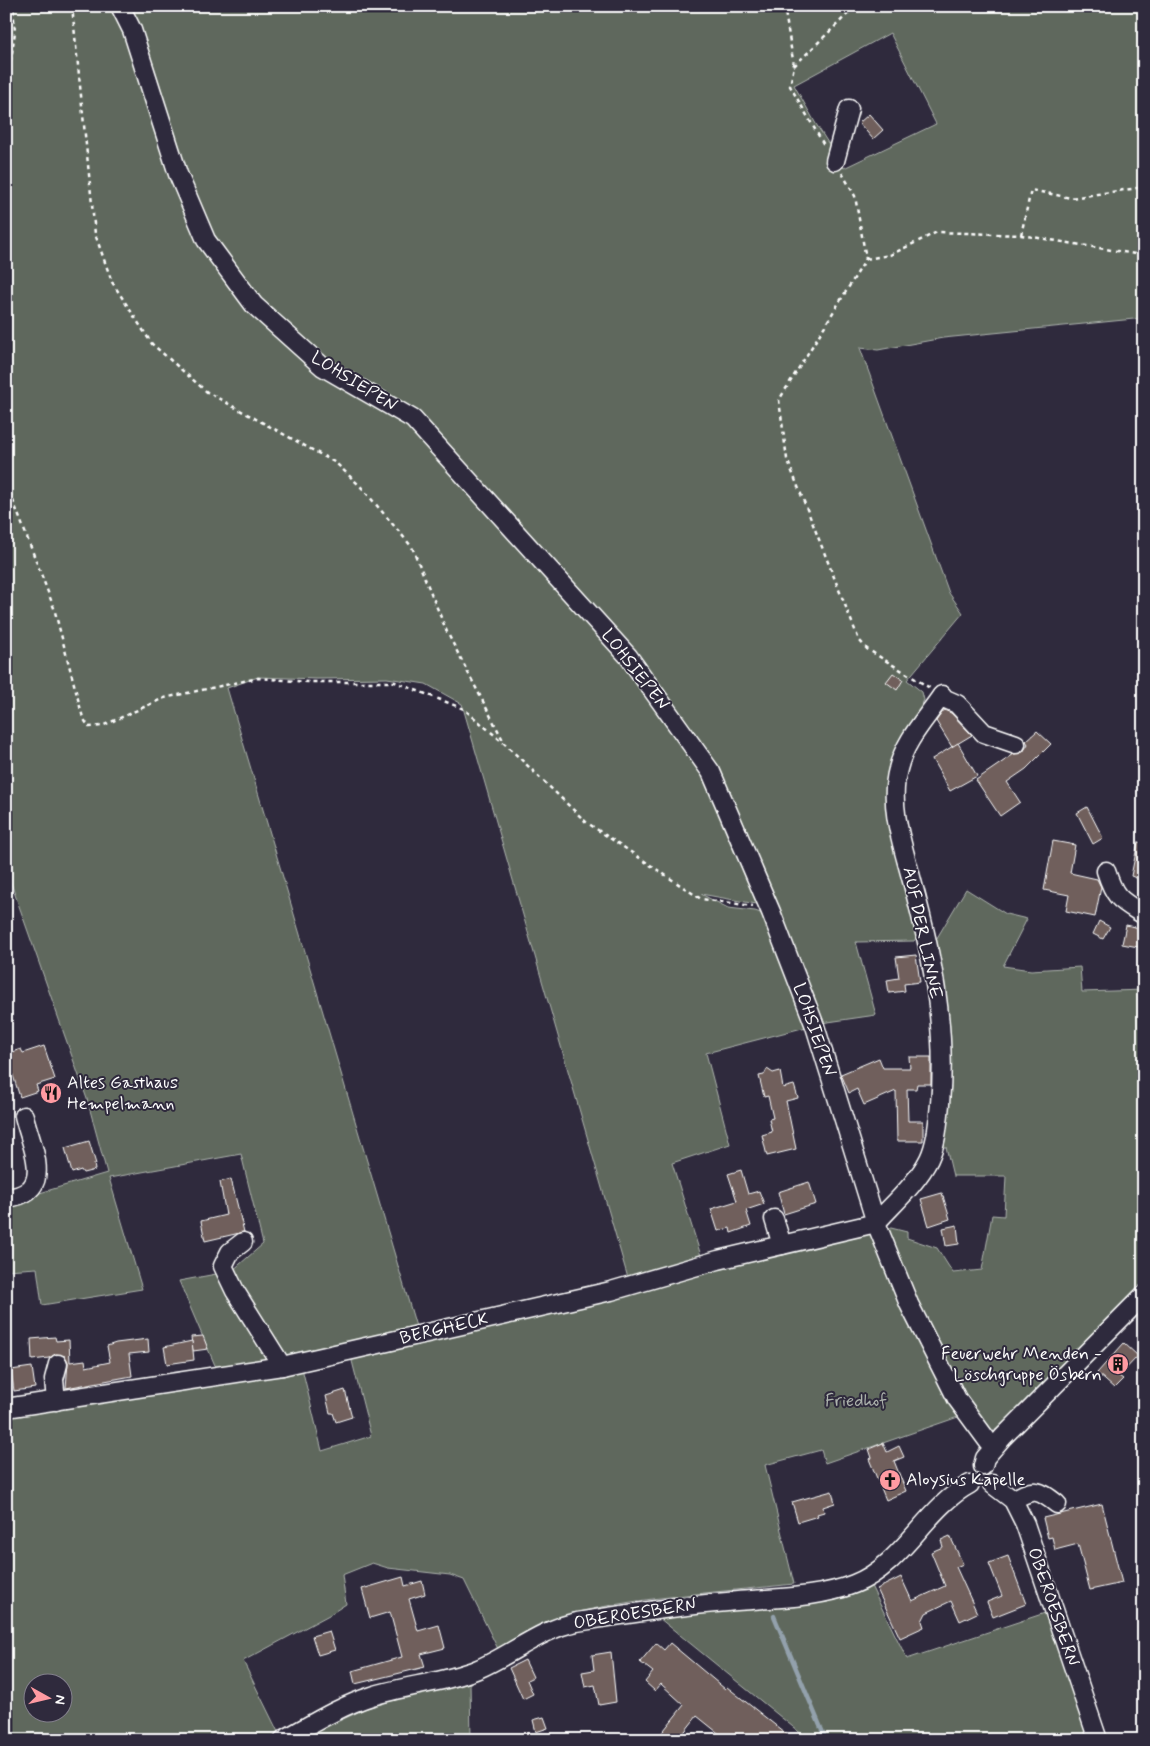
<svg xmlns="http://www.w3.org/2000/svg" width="1150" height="1746" font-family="Mynerve,sans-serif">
	<rect width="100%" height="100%" fill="#2f2a3d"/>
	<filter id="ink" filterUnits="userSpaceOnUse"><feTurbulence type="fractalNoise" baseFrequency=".02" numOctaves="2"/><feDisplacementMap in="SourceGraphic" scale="10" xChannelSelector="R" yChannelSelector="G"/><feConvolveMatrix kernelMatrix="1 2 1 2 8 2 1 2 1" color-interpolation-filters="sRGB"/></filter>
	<g filter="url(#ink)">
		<!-- green -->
		<g fill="#5e685d" stroke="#aeb4ae" fill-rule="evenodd">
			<path d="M6,6H1144V318L943,338L878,350L860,348L949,593L963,613L907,680L922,692L924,700L895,760L921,931L914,941L856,942L876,1015L821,1023L762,905L701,894L728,908L755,911L766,915L810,1026L706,1053L730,1144L672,1163L702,1259L628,1278L462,704L426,684L387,678L317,679L258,677L227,688L417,1330L217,1370L179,1281L232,1271L263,1244L241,1154L109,1178L142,1289L42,1305L37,1268L6,1270V1203L107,1173L87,1099L6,869ZM890,33L936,124L844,168L816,124L794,85Z"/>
			<path d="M966,889L1006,914L1027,919L1003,966L1031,970L1080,967L1082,992L1144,990V1285L1002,1430H987C945,1365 913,1297 883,1226L907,1232V1238L937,1248L953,1273L982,1270L992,1215L1004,1216L1006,1176H953L946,1147L939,1146L934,943Z"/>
			<path d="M863,1231L875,1237L961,1416L825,1463L821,1450L765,1465L794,1584C723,1592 647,1596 578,1612C549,1618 523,1635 498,1649L464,1580L450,1575L388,1568L372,1563L342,1575L346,1604L329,1615L243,1661L279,1734L268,1740H6V1412L302,1368L322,1451L371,1436L351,1357ZM32,1684H62V1714H32Z"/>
			<polygon points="871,1586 907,1659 1045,1613 1091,1740 809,1740 659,1618 845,1598"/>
			<polygon points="470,1683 471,1740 298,1740 367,1708 400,1698"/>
		</g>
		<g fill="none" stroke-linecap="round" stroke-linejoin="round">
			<!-- stream -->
			<polyline stroke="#93a1ac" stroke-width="4.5" points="774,1616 826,1740"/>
		</g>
		<!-- building -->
		<g fill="#6f5f5c" stroke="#fff">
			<polygon points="869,114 883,130 873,139 859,123"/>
			<polygon points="893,673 903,680 897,690 886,682"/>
			<polygon points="944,710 951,713 972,735 952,747 936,721"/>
			<polygon points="1037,731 1051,744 1026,769 1007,782 1020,802 1000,816 976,780 1014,754 1023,752 1028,744 1026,741"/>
			<polygon points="958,743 977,776 950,791 932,759"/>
			<polygon points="1087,807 1103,838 1093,844 1077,813"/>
			<polygon points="1053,841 1075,845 1070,873 1097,879 1101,887 1095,917 1066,911 1069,895 1044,890"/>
			<polygon points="1138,842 1144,843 1144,881 1131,876"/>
			<polygon points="1099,921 1110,927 1103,939 1093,934"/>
			<polygon points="1126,925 1144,929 1144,948 1122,944"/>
			<polygon points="916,955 920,982 904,984 905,991 889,993 887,980 899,978 896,957"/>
			<polygon points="44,1046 55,1079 36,1085 38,1091 20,1097 6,1054 21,1049 23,1053"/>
			<polygon points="909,1057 931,1057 931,1084 917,1084 916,1089 907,1089 908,1121 923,1121 923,1141 897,1141 896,1091 864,1105 857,1089 849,1093 841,1074 879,1058 883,1068 910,1068"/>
			<polygon points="767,1069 773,1073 780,1071 783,1088 794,1085 798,1098 786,1101 796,1149 767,1156 762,1135 772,1132 769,1119 773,1118 768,1096 764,1097 759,1076 764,1075"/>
			<polygon points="89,1141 96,1164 94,1164 95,1170 83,1173 81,1170 72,1173 65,1148"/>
			<polygon points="741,1170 748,1194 759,1191 764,1204 746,1210 751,1226 731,1233 730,1228 718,1231 711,1209 737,1201 728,1174"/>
			<polygon points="231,1179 244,1232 205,1241 201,1221 226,1215 220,1182"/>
			<polygon points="809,1182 816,1204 784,1214 778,1192"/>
			<polygon points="942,1193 950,1219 929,1226 921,1199"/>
			<polygon points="957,1225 959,1244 946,1246 943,1228"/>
			<polygon points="203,1336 208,1349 193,1351 191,1337"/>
			<polygon points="55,1337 56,1341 69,1340 70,1362 85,1360 86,1367 110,1362 107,1346 116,1343 148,1339 149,1352 129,1354 132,1376 66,1388 68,1362 65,1356 56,1354 49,1358 32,1360 31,1339"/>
			<polygon points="192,1341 194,1360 167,1364 164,1347"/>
			<polygon points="1124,1343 1138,1356 1119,1376 1123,1379 1114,1388 1097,1373"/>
			<polygon points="32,1367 35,1388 14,1391 11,1370"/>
			<polygon points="345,1390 352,1417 336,1422 333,1413 330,1413 326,1396"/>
			<polygon points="883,1443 887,1452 899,1446 904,1457 894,1461 906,1491 886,1500 869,1459 872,1458 869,1449"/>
			<polygon points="832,1491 835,1503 823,1507 824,1512 817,1514 818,1516 798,1522 792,1502"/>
			<polygon points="1102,1504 1122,1583 1090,1590 1078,1544 1055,1550 1052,1537 1048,1538 1043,1518"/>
			<polygon points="950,1536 963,1564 956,1567 977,1613 960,1621 951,1601 926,1613 922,1621 924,1627 900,1638 877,1589 901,1577 912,1601 945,1586 931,1552 943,1547 941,1540"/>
			<polygon points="1008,1556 1026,1604 993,1617 987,1602 1002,1596 989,1563"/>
			<polygon points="403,1577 405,1586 422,1581 425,1594 409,1599 418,1631 439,1625 445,1648 421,1654 425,1667 355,1684 352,1671 402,1657 390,1612 370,1618 362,1589"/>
			<polygon points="329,1631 335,1650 318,1655 312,1636"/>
			<polygon points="656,1643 664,1650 670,1643 725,1689 727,1687 794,1740 727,1740 697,1716 678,1740 656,1740 684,1705 661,1684 655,1691 645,1682 653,1672 640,1662"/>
			<polygon points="611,1652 616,1702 599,1705 595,1685 585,1687 582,1672 594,1670 592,1655"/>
			<polygon points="525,1660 533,1677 527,1680 533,1694 523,1699 509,1668"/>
			<polygon points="544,1717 548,1728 536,1732 533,1720"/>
		</g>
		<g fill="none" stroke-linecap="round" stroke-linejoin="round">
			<!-- minor casing -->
			<g stroke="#fff" stroke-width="21">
				<g id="minor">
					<polyline points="120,6 132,30 178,174 206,240 254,305 323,367 413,419 628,656 711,772 771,912 815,1026 876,1223 909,1304 957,1399 993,1448"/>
					<polyline points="835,161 849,109"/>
					<polyline points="941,697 957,704 984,733 1016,744"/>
					<path d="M1106,871C1115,899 1120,900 1144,915"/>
					<path d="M6,1198C56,1193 32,1149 24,1116"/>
					<polyline points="774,1219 782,1245"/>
					<path d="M876,1223C893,1204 917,1183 929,1159C937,1142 938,1122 940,1104C947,1027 932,955 912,881C903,846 888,806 898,769C905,740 925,720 942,695"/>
					<polyline points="243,1242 230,1252 223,1266 235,1291 282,1366"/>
					<polyline points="56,1401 54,1379 58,1364"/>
					<polyline points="6,1408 282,1366 611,1291 718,1260 876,1223"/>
					<polyline points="983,1466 985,1458 1003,1437 1144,1295"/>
					<polyline points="992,1484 1013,1500 1025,1524 1098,1740"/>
					<path d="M1013,1500C1034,1488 1038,1489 1057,1504"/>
					<path d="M283,1740C312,1724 340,1706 372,1696C407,1685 444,1683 478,1669C511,1655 541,1629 577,1622C626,1614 677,1606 727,1602C767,1598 817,1599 854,1584C903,1565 925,1508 970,1484"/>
				</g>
			</g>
			<!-- path -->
			<g stroke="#fff" stroke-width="2.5" stroke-dasharray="4 4" stroke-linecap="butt">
				<polyline points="72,6 95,234 112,282 152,344 207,392 336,463 362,488 412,547 447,632 504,742"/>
				<polyline points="784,6 794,66 790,86 824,145"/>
				<polyline points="794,66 856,6"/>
				<polyline points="6,93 15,32 13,6"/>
				<polyline points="842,173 855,196 866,259 779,400 787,459 859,640 867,649 930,688"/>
				<polyline points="1021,235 1031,190 1071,198 1144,187"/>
				<polyline points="866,259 890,255 937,232 1021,235 1135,254 1144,252"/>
				<polyline points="6,477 9,490 54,608 83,718 89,727 102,726 164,698 258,678 308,682 395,682 464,709 505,744 586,822 701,899 753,906"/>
			</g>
			<!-- minor -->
			<use href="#minor" stroke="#2f2a3d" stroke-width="18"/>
		</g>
	</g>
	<!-- icons -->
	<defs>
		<g id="restaurant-disc" transform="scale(1.125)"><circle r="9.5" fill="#ff9aa2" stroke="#2f2a3d"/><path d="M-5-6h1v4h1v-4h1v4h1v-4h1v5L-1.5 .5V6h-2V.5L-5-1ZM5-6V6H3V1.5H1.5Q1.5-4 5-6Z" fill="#111"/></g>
		<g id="building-disc" transform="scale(1.125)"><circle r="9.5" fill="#ff9aa2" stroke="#2f2a3d"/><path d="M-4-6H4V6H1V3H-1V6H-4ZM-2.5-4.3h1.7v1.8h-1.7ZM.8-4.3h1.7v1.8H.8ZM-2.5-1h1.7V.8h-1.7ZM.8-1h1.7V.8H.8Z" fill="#111"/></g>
		<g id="church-disc" transform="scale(1.125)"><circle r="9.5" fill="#ff9aa2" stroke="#2f2a3d"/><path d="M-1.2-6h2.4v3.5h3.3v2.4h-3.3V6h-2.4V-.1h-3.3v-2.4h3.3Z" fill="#111"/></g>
	</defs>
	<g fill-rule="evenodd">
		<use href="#restaurant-disc" x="51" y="1093"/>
		<use href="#building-disc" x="1118" y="1364"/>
		<use href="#church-disc" x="890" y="1480"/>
	</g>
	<g text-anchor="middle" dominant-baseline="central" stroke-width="4" stroke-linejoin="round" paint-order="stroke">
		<!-- street labels -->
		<g font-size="18" fill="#fff" stroke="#2f2a3d">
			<text transform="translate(354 382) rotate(32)">LOHSIEPEN</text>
			<text transform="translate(635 670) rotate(52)">LOHSIEPEN</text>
			<text transform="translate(922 933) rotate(78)">AUF DER LINNE</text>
			<text transform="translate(814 1030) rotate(71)">LOHSIEPEN</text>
			<text transform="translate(444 1329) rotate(-13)">BERGHECK</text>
			<text transform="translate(1053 1607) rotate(71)">OBEROESBERN</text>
			<text transform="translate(635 1614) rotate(-9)">OBEROESBERN</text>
		</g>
		<!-- poi labels -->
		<g font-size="18" fill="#fff" stroke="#2f2a3d" text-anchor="start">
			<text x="67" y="1083">Altes Gasthaus<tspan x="67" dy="21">Hempelmann</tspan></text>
			<text x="1102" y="1354" text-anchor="end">Feuerwehr Menden -<tspan x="1102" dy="21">Löschgruppe Ösbern</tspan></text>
			<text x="906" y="1480">Aloysius Kapelle</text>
		</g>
		<!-- park labels -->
		<g font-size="18" fill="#aeb4ae" stroke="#2f2a3d">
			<text x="856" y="1401">Friedhof</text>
		</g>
	</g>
	<!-- margin -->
	<rect width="1150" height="1746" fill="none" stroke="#2f2a3d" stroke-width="25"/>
	<rect x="12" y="12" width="1125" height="1721" fill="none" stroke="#fff" stroke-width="2" filter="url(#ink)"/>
	<!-- north arrow -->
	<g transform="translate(48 1698) rotate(98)"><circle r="24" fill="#2f2a3d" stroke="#827f8b"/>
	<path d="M0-4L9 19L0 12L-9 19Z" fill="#ff9aa2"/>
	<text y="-8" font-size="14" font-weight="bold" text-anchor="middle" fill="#ffffff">N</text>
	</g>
</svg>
